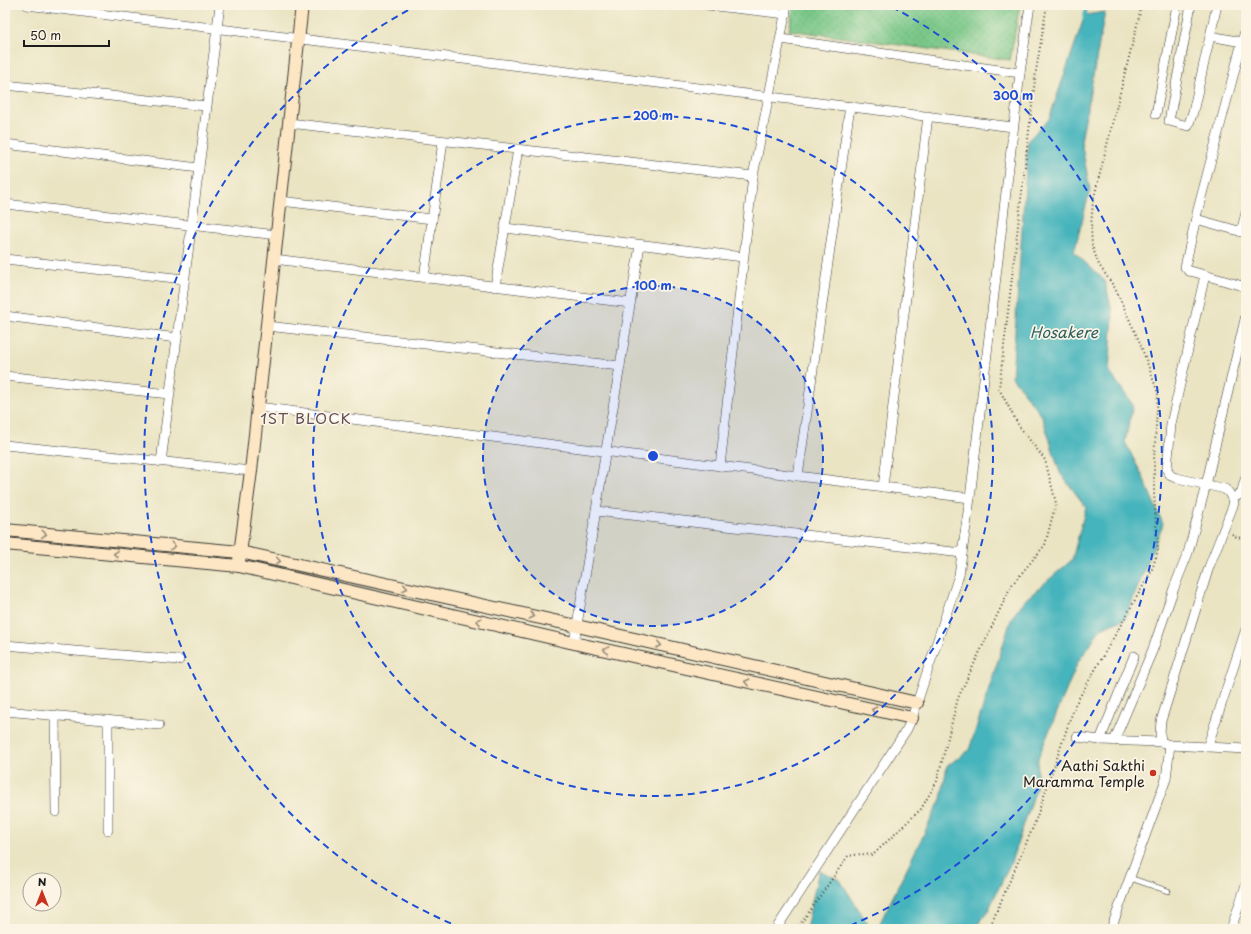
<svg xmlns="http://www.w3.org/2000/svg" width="1251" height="934" font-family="'Playpen Sans',sans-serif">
	<defs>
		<pattern id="grass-dots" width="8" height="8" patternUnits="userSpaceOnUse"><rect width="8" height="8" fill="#7ac889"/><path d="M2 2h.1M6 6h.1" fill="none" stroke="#69ab76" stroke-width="1.8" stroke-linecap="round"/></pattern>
	</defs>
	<rect width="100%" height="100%" fill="#fcf5e5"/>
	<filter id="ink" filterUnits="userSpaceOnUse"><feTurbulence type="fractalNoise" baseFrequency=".025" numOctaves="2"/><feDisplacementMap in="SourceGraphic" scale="8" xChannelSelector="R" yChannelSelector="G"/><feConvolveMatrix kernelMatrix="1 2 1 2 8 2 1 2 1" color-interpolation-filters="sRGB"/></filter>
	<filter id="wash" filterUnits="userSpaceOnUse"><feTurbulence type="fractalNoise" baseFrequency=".012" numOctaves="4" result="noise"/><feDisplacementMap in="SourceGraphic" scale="16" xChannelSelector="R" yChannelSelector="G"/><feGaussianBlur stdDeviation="0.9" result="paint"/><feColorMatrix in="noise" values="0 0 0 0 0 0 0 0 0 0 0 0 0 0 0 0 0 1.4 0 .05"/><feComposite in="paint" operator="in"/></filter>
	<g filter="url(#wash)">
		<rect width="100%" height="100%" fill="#eae4c3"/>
		<!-- grass -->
		<polygon fill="url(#grass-dots)" stroke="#4b7252" points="794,5 1020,5 1010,60 789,30"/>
		<!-- water -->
		<g fill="#45b4bc" stroke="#30686c">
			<polygon points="1105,12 1081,141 1090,190 1074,252 1105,281 1113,316 1109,371 1133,405 1125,442 1143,477 1163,524 1125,619 1101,628 1078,662 1038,758 1036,789 1011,862 987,913 974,929 877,929 941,799 947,766 969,750 1012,617 1026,599 1072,560 1086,507 1060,473 1042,416 1012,377 1028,140 1049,119 1085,15"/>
			<polygon points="819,870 840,880 871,929 806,929"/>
		</g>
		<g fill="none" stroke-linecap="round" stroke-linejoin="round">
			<!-- stream -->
			<polyline stroke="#45b4bc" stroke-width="3.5" points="1084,20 1087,5"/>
		</g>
	</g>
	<g filter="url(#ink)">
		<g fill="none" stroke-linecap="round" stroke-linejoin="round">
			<!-- lane casing -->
			<g stroke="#3b3a35" stroke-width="6">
				<polyline id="lane" points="1130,878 1168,891"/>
			</g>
			<!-- street casing -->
			<g stroke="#3b3a35" stroke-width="10">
				<g id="street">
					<polyline points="27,5 1013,127"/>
					<polyline points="707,5 786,14"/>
					<polyline points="1191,5 1169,121 1188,126 1193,112 1217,5"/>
					<polyline points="1246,27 1197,213 1185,267 1189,271 1194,272 1246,287"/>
					<polyline points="1210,36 1242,42"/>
					<polyline points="1020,73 1030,5"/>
					<polyline points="5,85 206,106"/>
					<polyline points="1156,114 1177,5"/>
					<polyline points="289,123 753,176"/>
					<polyline points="5,144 199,168"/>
					<polyline points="281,201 432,219"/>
					<polyline points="5,204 277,235"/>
					<polyline points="1196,219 1246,233"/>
					<polyline points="505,228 743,257"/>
					<polyline points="1241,232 1246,213"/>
					<polyline points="5,259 184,279"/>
					<polyline points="274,259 630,303"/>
					<polyline points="424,278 443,141"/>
					<polyline points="495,287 518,149"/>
					<polyline points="5,316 177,338"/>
					<polyline points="267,326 620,366"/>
					<polyline points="5,376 169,394"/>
					<polyline points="258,407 970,498"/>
					<polyline points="5,445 251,471"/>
					<polyline points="161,462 220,5"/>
					<polyline points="720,466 753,176 787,5"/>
					<polyline points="798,476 850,106"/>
					<polyline points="883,487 928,116"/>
					<polyline points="1233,498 1241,494 1246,476"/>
					<polyline points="596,511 962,553"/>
					<polyline points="574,643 640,245"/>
					<polyline points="5,645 179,660"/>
					<polyline points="5,711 159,725"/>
					<polyline points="55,715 56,812"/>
					<polyline points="1077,737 1100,740 1161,742"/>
					<polyline points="1100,740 1134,656"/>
					<polyline points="1114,741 1153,649 1174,588 1188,553 1206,485 1246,315"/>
					<polyline points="1170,745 1161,742 1160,733 1161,721 1209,567 1234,503 1229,493 1225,489 1177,478 1171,476 1167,470 1171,424 1205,275"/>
					<polyline points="1206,747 1208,745 1246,629"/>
					<polyline points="108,830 108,720"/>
					<polyline points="776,929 907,729 912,718 959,575 970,498 1020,73 781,39"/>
					<polyline points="1111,929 1166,779 1170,745 1246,749"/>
					<polyline points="1231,929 1246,885"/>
				</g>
			</g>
			<!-- secondary casing -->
			<g stroke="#3b3a35" stroke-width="14">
				<g id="secondary">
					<polyline points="5,530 240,552 577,626 917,703"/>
					<polyline points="5,544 239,566 574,643 912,718"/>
					<polyline points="239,561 251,471 302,5"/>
				</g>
			</g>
			<!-- path -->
			<g stroke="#3b3a35" stroke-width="2" stroke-dasharray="1 3" stroke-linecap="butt">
				<polyline points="1232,534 1236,537 1246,539"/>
				<polyline points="797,929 848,856 861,854 873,855 921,809 937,781 958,698 1011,586 1045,545 1056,503 1045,460 1019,426 999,389 1036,71 1047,5"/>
				<polyline points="989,929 1034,825 1075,705 1151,572 1158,551 1154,493 1154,460 1158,393 1140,343 1115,288 1099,265 1092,246 1091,227 1093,201 1140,13 1140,5"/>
			</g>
			<!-- lane -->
			<use href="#lane" stroke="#fff" stroke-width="4.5"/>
			<!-- street -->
			<use href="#street" stroke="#fff" stroke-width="9"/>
			<!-- secondary -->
			<use href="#secondary" stroke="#fce6c4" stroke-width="12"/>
		</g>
		<!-- one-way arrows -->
		<defs><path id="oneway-chevron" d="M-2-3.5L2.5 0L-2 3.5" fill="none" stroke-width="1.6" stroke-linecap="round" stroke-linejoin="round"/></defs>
		<g stroke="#978b78">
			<use href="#oneway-chevron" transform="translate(44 534) rotate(5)"/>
			<use href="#oneway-chevron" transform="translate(173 546) rotate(5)"/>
			<use href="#oneway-chevron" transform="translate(116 554) rotate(-175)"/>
			<use href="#oneway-chevron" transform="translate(278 561) rotate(12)"/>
			<use href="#oneway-chevron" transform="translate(405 588) rotate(12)"/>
			<use href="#oneway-chevron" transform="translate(532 616) rotate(12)"/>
			<use href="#oneway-chevron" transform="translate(479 621) rotate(-167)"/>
			<use href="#oneway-chevron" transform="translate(659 645) rotate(13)"/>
			<use href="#oneway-chevron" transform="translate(606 650) rotate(-167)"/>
			<use href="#oneway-chevron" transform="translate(747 682) rotate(-167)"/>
			<use href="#oneway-chevron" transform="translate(874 710) rotate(-167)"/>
		</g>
	</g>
	<!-- distance rings -->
	<circle cx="653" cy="456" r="170" fill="#1d4ed8" fill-opacity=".12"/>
	<g fill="none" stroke="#1d4ed8" stroke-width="2" stroke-dasharray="7 5">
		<circle cx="653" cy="456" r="170"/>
		<circle cx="653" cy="456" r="340"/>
		<path d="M462 928A509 509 0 0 1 414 7M892 7A509 509 0 0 1 844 928"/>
	</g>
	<!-- markers -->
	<circle fill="#c8321e" stroke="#fcf5e5" stroke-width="1.5" cx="1153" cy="773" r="4"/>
	<g text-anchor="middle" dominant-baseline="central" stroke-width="3.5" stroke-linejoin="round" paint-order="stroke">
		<!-- poi labels -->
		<g font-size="14" fill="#1c1c1c" stroke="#fcf5e5" text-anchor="end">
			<text x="1145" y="765">Aathi Sakthi<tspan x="1145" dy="16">Maramma Temple</tspan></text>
		</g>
		<!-- water labels -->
		<g font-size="15" font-style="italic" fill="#2e6064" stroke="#fcf5e5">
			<text x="1064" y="331">Hosakere</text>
		</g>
		<!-- neighbourhood labels -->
		<g font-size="15" letter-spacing="1" fill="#604f59" stroke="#fcf5e5">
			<text x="306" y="417">1ST BLOCK</text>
		</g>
	</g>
	<circle cx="653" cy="456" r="6" fill="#1d4ed8" stroke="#fcf5e5" stroke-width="2"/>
	<g font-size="12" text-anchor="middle" font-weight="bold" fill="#1d4ed8" stroke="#fcf5e5" stroke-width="3.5" stroke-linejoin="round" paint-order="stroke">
		<text x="1013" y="100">300 m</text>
		<text x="653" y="120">200 m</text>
		<text x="653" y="290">100 m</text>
	</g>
	<!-- margin -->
	<rect width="1251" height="934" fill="none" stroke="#fcf5e5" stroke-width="20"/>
	<!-- north arrow -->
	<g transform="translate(42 892)"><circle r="19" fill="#fcf5e5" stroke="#a29e95"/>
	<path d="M0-3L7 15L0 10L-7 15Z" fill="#c8321e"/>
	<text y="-6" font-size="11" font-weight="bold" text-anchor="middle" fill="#1c1c1c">N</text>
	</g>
	<!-- scale -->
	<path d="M24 40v6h85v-6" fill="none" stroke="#1c1c1c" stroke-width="2"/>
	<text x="30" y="40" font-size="12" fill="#1c1c1c" stroke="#fcf5e5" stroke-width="3" paint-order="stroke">50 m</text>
</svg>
